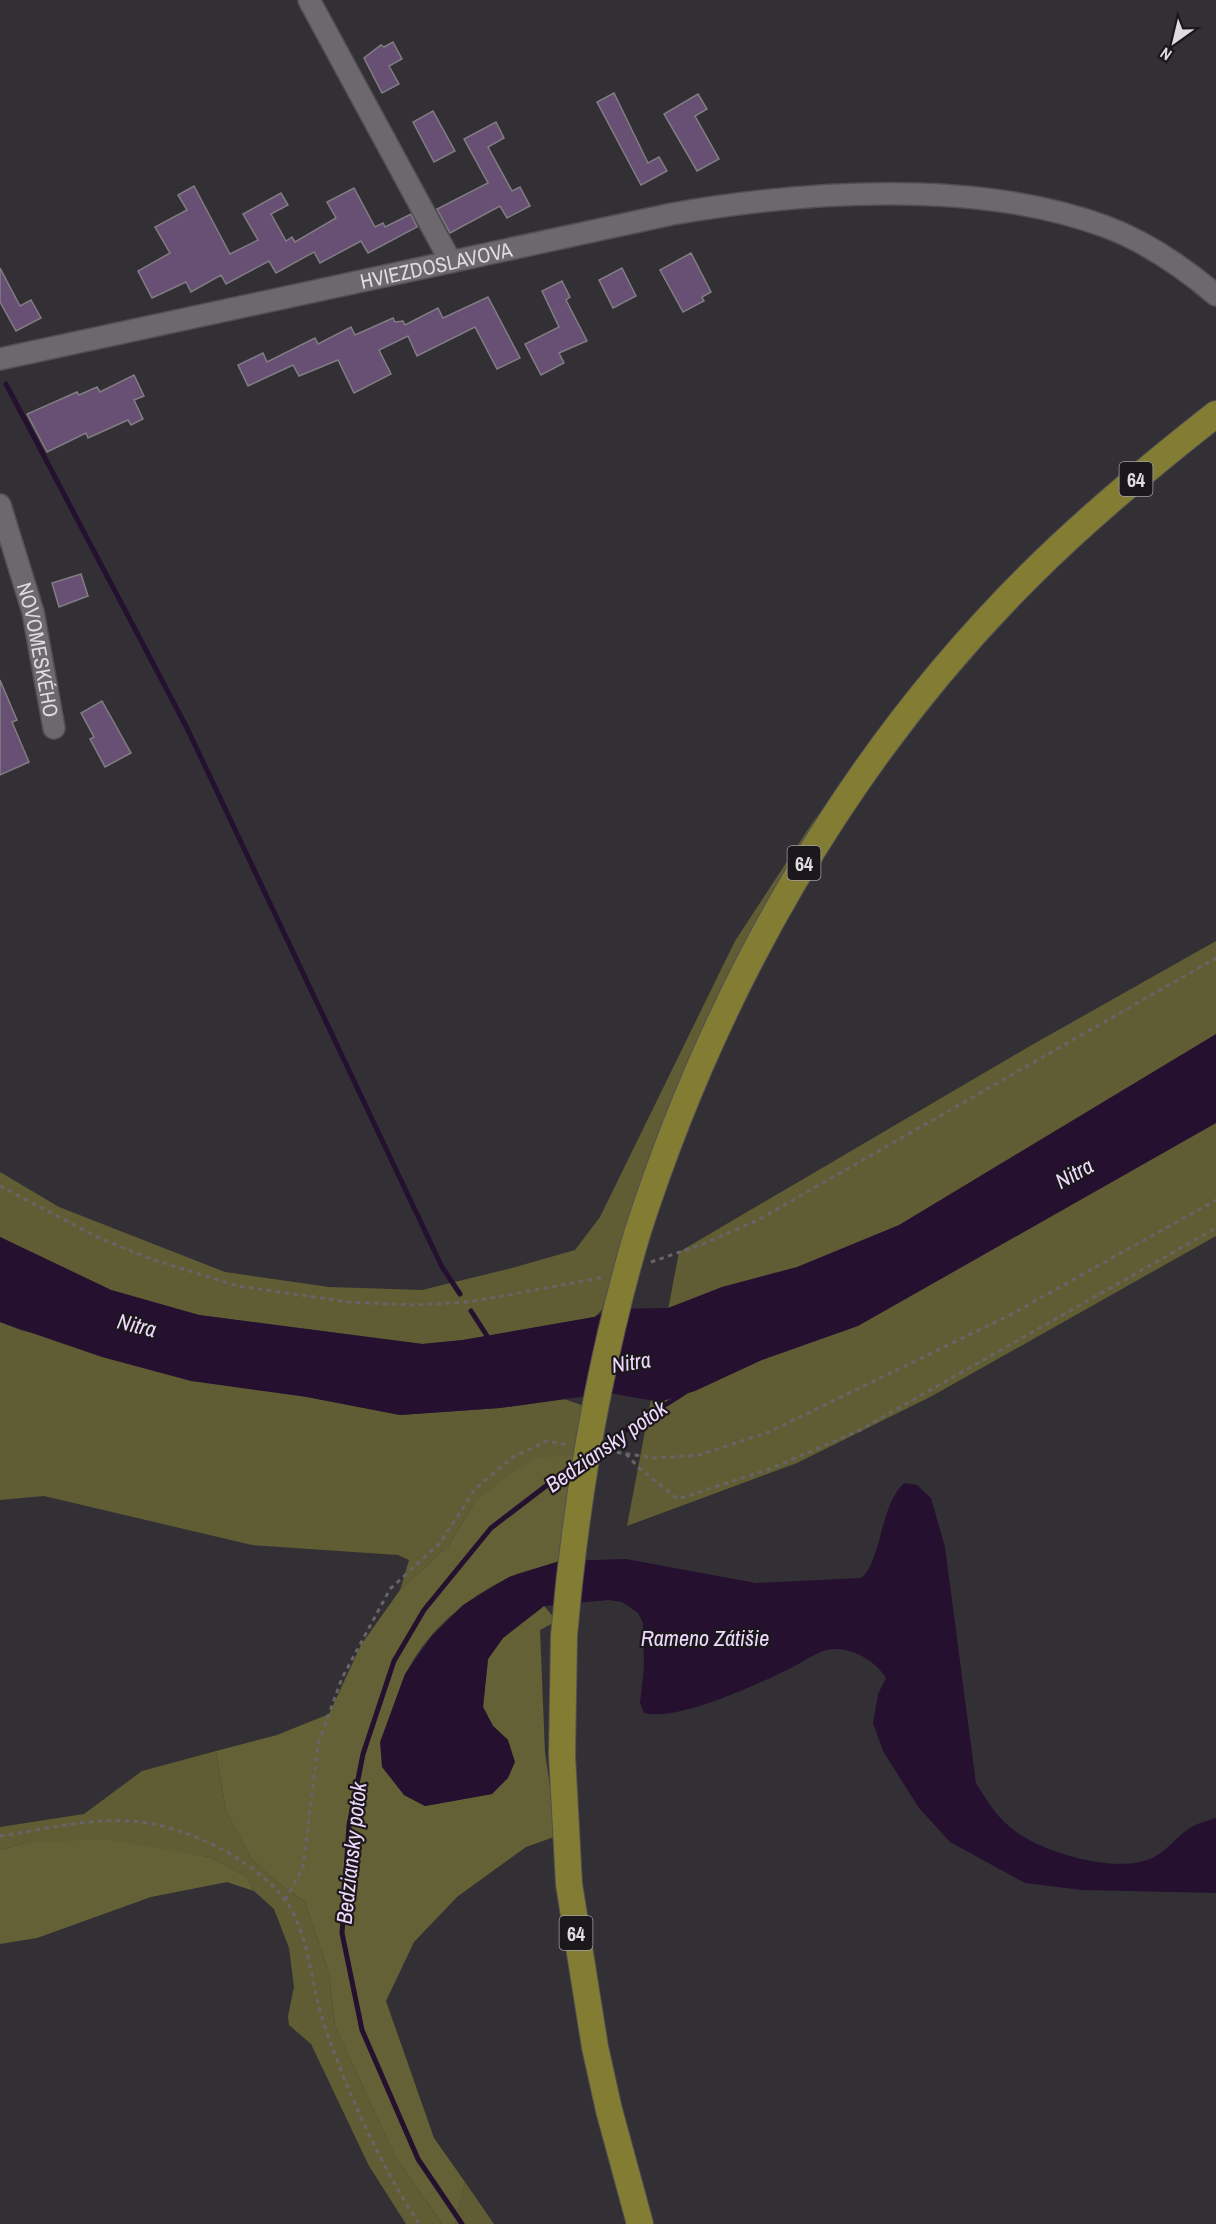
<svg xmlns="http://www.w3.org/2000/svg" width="1216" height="2224" font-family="'Archivo Narrow',sans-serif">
	<rect width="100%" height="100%" fill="#333035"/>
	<!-- green -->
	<g fill="#605d34">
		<polygon points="818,814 762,918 611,1300 595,1317 463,1340 423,1344 199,1315 111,1290 0,1237 0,1172 59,1207 225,1272 329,1287 422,1290 512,1268 575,1250 600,1217 735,941"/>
		<polygon points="1216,941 1216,1236 932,1396 797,1463 627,1526 679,1252 1030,1046"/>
		<polygon points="0,1322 20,1330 307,1397 400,1415 500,1408 564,1399 587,1407 581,1456 474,1503 449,1545 400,1590 409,1560 398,1555 252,1545 44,1496 0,1500"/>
		<polygon points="216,1751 226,1811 251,1858 274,1880 305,1902 329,1973 335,2026 395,2156 442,2224 406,2224 369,2166 311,2044 289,2025 288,2016 294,1987 289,1948 274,1909 254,1891 247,1877 210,1857 157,1849 26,1843 0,1850 0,1827 84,1814 142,1771"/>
		<polygon points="465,2182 494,2224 455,2224"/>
	</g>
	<!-- forest -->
	<g fill="#646136">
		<path d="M581,1456L560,1561C545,1566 527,1570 512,1576C461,1599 407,1647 396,1704C392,1722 402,1774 404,1795L425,1806L492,1794L508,1740L493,1726L483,1707L488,1659L503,1638L544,1606L557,1621L540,1630L545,1752L557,1836L526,1847L457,1897L414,1942L386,2001L434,2138L465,2182L455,2224H442L395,2156L335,2026L329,1973L305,1902L274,1880L251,1858L226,1811L216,1751L277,1735L329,1714L361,1645L400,1590L449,1545L474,1503L507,1476L540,1457Z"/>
		<polygon points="103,1839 210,1857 247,1877 254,1891 227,1882 151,1897 37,1938 0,1944 0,1850 26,1843"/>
	</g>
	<!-- water -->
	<g fill="#25102f">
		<polygon points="1216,1034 1216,1123 858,1326 762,1360 695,1391 660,1402 609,1393 500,1408 400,1415 307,1397 191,1381 102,1357 0,1322 0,1237 111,1290 199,1315 422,1344 463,1340 594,1317 611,1309 668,1308 722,1287 797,1267 899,1225"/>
		<path d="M904,1483L917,1485L931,1498L945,1547L976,1783C986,1799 995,1815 1010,1827C1038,1852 1119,1876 1154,1857C1168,1850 1177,1836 1190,1828C1197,1823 1208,1821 1216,1818V1893L1082,1890L1025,1883L950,1842L919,1808L883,1751L873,1723L878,1694L886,1678C876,1662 857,1650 837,1649C821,1648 805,1661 791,1668C759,1684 677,1722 644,1713L640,1703L644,1667L643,1623L638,1613L622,1602L609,1600L544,1606L503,1638L488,1659L483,1707L493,1726L508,1740L515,1762L508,1778L492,1794L425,1806L404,1795L382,1767L380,1742L405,1674L431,1637L463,1605L509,1577L560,1561L626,1559L756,1583L861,1578C882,1561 879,1507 904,1483Z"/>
	</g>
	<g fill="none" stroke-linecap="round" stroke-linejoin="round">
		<!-- stream -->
		<g stroke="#25102f" stroke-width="5">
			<polyline points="6,384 187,728 442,1267 460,1294"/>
			<polyline points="471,1311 491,1342"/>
			<polyline points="596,1449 684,1393"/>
			<polyline points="462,2224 418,2159 362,2030 342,1933 349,1825 363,1754 394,1661 424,1610 491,1528 576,1463"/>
		</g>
	</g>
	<!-- building -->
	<g fill="#675073" stroke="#817d83" stroke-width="1.5">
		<polygon points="393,42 402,59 389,66 399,84 382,93 364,58 381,45 384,47"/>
		<polygon points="614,93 648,163 659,157 667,171 641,185 597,102"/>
		<polygon points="698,94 707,109 695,116 719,159 697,171 664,114"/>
		<polygon points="433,111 455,151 434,162 413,122"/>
		<polygon points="496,122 504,138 488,147 512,191 520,187 530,206 507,218 500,206 450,233 437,209 488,183 464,139"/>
		<polygon points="194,186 230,254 258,240 243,214 281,193 288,205 271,214 286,241 292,237 295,242 336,218 327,202 354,188 375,227 383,223 385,227 411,214 417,227 368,253 361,241 320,263 314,252 276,273 269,261 226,284 221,275 191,292 186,282 152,298 138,271 170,253 155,227 187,210 178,195"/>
		<polygon points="691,253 711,292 702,297 704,301 683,312 660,270"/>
		<polygon points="0,268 20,306 31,300 41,318 16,331 0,302"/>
		<polygon points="622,268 636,296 613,308 599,280"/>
		<polygon points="562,281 570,297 566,300 587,341 559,353 564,363 541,375 525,344 559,327 542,291"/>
		<polygon points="488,297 520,358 497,369 475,327 417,356 408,336 379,350 391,374 354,393 338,360 299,376 293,365 248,386 238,365 263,353 267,362 315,338 318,344 351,327 355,335 393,318 395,322 403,321 405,325 438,308 443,318"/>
		<polygon points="134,375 144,396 134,400 143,419 131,425 128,420 88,438 86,433 47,452 27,414 77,392 79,395 97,387 100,392"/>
		<polygon points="81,574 88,596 59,607 52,583"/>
		<polygon points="0,680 17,720 12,722 29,762 0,775"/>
		<polygon points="102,701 131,753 105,767 90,739 94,737 81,713"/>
	</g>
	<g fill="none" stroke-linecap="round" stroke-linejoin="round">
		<!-- minor casing -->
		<g stroke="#524f53" stroke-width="24">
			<g id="minor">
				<polyline points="309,0 451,262"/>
				<path id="s1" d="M0,359L672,214C804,191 976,179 1104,226C1145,241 1183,267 1216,295"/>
				<path id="s2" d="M0,505L33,612L54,728"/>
			</g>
		</g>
		<!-- major casing -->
		<g stroke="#524f53" stroke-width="28">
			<g id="major">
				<path d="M637,1234C716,988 846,758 1030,575C1088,517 1151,465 1216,414"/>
				<polyline points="564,1636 562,1755 569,1884 595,2047 609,2110 640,2224"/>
			</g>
		</g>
		<!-- path -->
		<g stroke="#676468" stroke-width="3" stroke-dasharray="4.5 4.5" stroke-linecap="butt">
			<polyline points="0,1186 97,1237 151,1259 238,1286 349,1302 414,1305 469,1302 605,1277"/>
			<polyline points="651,1262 703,1244 758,1220 1216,958"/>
			<polyline points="608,1451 655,1458 699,1455 769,1432 1010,1315 1216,1200"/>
			<polyline points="626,1454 639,1468 678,1499 770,1469 860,1430 1216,1228"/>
			<path d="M0,1836C42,1830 88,1818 131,1821C182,1824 253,1858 285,1900C309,1931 311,1986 324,2024C348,2094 379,2162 419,2224"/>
			<polyline points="285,1900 303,1868 318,1744 342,1678 390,1589 440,1543 476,1488 513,1457 547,1441 569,1445"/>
		</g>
		<!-- minor -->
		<use href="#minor" stroke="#6c686e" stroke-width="21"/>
		<!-- major -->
		<use href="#major" stroke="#837c33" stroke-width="26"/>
		<!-- major-bridge casing -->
		<g stroke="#524f53" stroke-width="28" stroke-linecap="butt">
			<path id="major-bridge" d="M564,1636C576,1498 598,1366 637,1234"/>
		</g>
		<!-- major-bridge -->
		<use href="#major-bridge" stroke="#837c33" stroke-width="26"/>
	</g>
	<g text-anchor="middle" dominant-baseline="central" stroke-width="4.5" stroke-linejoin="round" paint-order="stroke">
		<!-- shield labels -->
		<g fill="#1a181b" stroke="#a3a1a4" stroke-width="1.5">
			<rect x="1119.5" y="462" width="33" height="34" rx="4.5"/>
			<rect x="787.5" y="846" width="33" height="34" rx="4.5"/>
			<rect x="559.5" y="1916" width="33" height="34" rx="4.5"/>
		</g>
		<g font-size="20" font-weight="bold" fill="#dedcdf">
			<text x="1136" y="479">64</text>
			<text x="804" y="863">64</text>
			<text x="576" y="1933">64</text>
		</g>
		<!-- street labels -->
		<g font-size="21" fill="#dedcdf" stroke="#1a181b">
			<text stroke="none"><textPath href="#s1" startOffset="446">HVIEZDOSLAVOVA</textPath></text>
			<text stroke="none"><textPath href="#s2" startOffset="150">NOVOMESKÉHO</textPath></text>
		</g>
		<!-- water labels -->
		<g font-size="22" font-style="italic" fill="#efd8fd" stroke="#1a181b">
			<text transform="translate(1074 1173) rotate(-29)">Nitra</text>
			<text transform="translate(137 1325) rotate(14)">Nitra</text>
			<text transform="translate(631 1362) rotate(-9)">Nitra</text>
			<text transform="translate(606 1446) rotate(-35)">Bedziansky potok</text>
			<text x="705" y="1638">Rameno Zátišie</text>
			<text transform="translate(351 1853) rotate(-84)">Bedziansky potok</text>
		</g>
	</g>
	<!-- north arrow -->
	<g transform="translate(1174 42) rotate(214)" stroke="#1a181b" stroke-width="4.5" paint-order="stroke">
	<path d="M0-4.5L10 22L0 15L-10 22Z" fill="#dedcdf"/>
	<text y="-9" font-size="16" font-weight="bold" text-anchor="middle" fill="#dedcdf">N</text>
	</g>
</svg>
